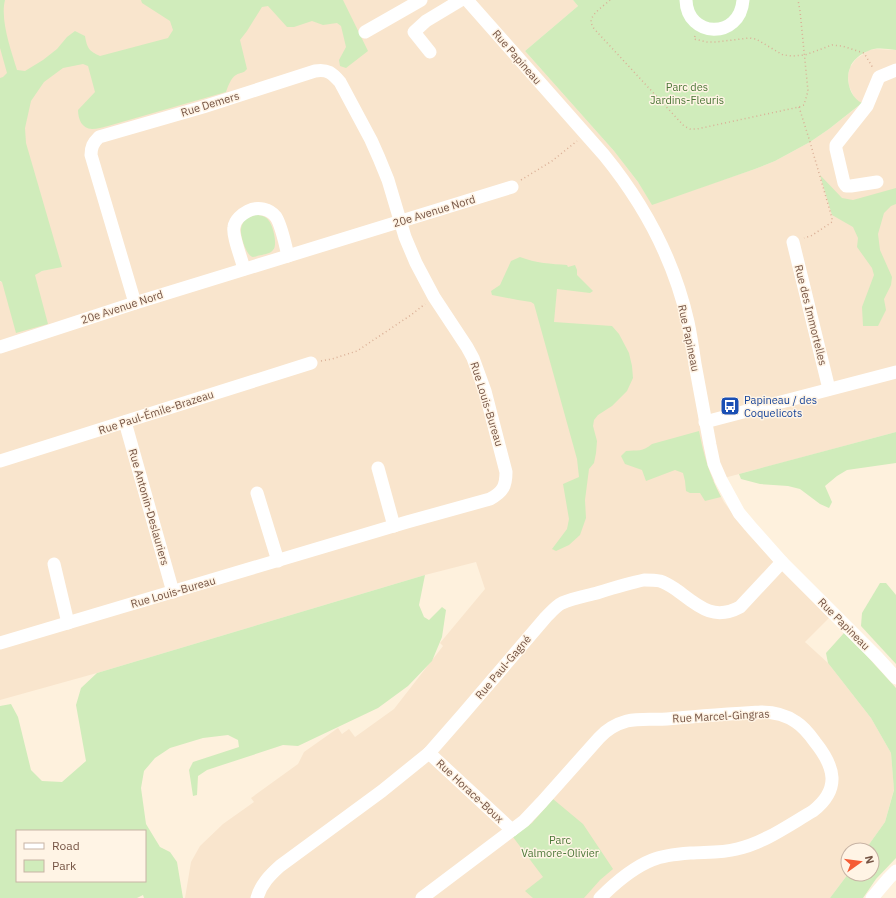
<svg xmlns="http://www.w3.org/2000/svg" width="896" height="898" font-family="'IBM Plex Sans',sans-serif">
	<rect width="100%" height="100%" fill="#fef1dd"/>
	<!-- residential -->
	<polygon fill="#f9e5cd" points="0,0 573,0 578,6 525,51 614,151 638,182 652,204 755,169 775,161 810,142 829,129 861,104 858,102 854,97 849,86 848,76 850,67 856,59 869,50 876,49 896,50 896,432 713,481 724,502 748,534 785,574 829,618 805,642 828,663 871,718 891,753 894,789 885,822 865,850 848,850 848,874 830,898 185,898 191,862 200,846 223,824 254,802 251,798 298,764 304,752 338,728 342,734 349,729 355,737 394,709 443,646 440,643 485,589 476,562 425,575 97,673 0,700 0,282 50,269 0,88"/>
	<!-- green -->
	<g fill="#d0ecbb" fill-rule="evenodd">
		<path d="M0,0H5C0,20 11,50 17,70L25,71L43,60L57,49L67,37L75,31L85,36C87,48 89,51 100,56L168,38L173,30L170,21L142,3L141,0H343L368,51L346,68L340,66L339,60L346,47L341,26L337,23L323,25L312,21L294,27H287L268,6L262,7L247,31L240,40L247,69C243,74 241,72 236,75C231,78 228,86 226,92L108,126C103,127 97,129 92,129C82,129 78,119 78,110L95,92L88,66L83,64L63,68L44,82L31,101L25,128L26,143L62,267L42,271L35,275L48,324L16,333L2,282L0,281V78L3,77L7,73L0,48Z"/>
		<path d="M573,0H896V50C887,49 876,47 868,51C861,54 852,60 850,68C845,79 850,98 862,103L829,129L810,142L775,161L755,169L652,205L638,182L614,151L525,51L578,6Z"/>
		<polygon points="820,175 842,198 853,200 896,188 896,204 891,206 884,213 878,234 880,250 892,277 891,285 884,299 886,310 878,326 863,326 862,307 874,275 872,268 857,247 858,238 853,227 832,215"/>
		<path d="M255,215C261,215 266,216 269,221C273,226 278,245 273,250C271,253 266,254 262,255C259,255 255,257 253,257C246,256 240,235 241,229C241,228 242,224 243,223C245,218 250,217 255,215Z"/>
		<path d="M520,257C536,263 551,264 567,265L568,267L575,265L577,270V275L593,291L590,293L557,289L554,322L612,326L619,334L629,353L632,366L633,378L627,391L612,406L598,415L594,420L593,426L597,441L596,453L594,463L589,469L585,500L586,518L580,535L569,545L556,551L552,549L567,529L569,519L563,484L579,477L577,459L534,304L531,302L518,300L492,295L491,291L500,285L511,261Z"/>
		<path d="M699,431C704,456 709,474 721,497L705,501L700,493H690L686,491L685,481L683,473L675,470L646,481L642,470L625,464L621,456L626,451C637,450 643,452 652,444Z"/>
		<polygon points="896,432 896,463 847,470 837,476 825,486 832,502 829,508 820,504 800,489 788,486 760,484 741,479 739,474"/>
		<path d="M425,575L419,605L424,617L429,620L442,607L446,610L442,637L432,661L408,686L378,708L298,746L283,745L207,770L198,776L197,795L193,796L189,770L193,762L239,747L238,740L228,735L203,738L170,748L155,758L144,771L141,788L146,824L160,847L170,852L177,862L183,898H144L143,895L137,898H0V706L11,704L18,717L31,770L42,781L62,782L86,761L76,705L81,688L97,673ZM17,831H145V881H17Z"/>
		<polygon points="880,583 886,583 896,595 896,664 861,626 862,613"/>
		<polygon points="844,633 865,654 896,688 896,858 876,879 863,898 830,898 848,874 872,874 872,850 865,850 885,822 894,790 891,753 871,718 828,663 826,653"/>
		<polygon points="553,799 583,824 613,869 600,880 584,898 533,898 525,891 543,877 513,837 532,823"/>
	</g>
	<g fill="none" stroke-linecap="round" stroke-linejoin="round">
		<!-- path -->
		<g stroke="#daaf96" stroke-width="1.5" stroke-dasharray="1 3" stroke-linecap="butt">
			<path d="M610,0C604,6 587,16 592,25C593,28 596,31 598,33L684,126L690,129H697L799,107L804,105L808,91L800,11L798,0"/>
			<polyline points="695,36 694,39 707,42 716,42 749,38 756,39 783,55 793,56 805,55 832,45 842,46 864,53 873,68"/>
			<polyline points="799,107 810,142 832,218 832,222 811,236 804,238"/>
			<polyline points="521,180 552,161 577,141"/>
			<polyline points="321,361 332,359 357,351 411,315 425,304"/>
		</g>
		<!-- minor -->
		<g stroke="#fff" stroke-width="13">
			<path d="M467,0L604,155C644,204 674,260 688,322C691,336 693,350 695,364C700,391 705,418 710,445L714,464L721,480L739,513L750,526L782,562L877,657L896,678"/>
			<path d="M686,0C687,38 740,40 743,0"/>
			<polyline points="365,32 421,0"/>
			<polyline points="430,52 414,32 426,21 461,0"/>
			<polyline points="877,182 851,186 846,186 844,183 836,149 836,145 867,106 879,77 896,70"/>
			<polyline points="793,242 829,389"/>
			<path d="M244,269C242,260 232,235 234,227C235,220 242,214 248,211C258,206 270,209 276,217C280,223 286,247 288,256"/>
			<polyline points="0,347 135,303 512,187"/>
			<polyline points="125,422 173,592"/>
			<polyline points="705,422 896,372"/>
			<polyline points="0,461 311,363"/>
			<polyline points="378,468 394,526"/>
			<polyline points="257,493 278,561"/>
			<polyline points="54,564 68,623"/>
			<path d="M0,643L407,522L490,499C503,492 506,486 506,472L485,391L473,358L467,347L434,297L416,263L405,237L388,180L379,158L371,140L340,82C332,73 328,69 315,71L203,107L99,137C93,143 91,147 91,155L135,303"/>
			<polyline points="429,753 512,830"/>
			<path d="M257,898C261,884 270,875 280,866L382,791L429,753L464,713L546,617C551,612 556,606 562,603C573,598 586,596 597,593C613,588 629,583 644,580C649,580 655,580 660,581C667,583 672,587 678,591C699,607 714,621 740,607L782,562"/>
			<path d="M422,898L524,821L542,802L599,738C607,729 616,724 627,721C640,718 654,720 667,719C698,716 730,714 761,712C774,712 786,715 796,722C804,727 810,735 815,742C835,767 841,789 813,811C789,825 764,843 737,849C722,853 706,852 691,853C678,854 664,855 652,860C632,868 615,883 600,898"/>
			<polyline points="872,898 889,878 896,871"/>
		</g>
	</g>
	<!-- icons -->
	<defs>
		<g id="bus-square" transform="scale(1)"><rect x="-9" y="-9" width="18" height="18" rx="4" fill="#1a4fb4" stroke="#fff4e5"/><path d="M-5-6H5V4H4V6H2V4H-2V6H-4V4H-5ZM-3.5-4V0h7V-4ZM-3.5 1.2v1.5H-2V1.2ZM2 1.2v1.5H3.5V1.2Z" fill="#fff"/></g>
	</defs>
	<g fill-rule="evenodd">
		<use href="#bus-square" x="730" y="406"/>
	</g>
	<g text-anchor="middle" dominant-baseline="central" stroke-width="3" stroke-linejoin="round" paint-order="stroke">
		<!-- street labels -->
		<g font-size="11" fill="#755444" stroke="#fff4e5">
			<text transform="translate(517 57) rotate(49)">Rue Papineau</text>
			<text transform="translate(210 104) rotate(-17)">Rue Demers</text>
			<text transform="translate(434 211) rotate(-17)">20e Avenue Nord</text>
			<text transform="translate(122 307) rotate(-18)">20e Avenue Nord</text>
			<text transform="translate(811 315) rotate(76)">Rue des Immortelles</text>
			<text transform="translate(689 338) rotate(78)">Rue Papineau</text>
			<text transform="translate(487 404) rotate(73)">Rue Louis-Bureau</text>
			<text transform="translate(156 412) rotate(-18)">Rue Paul-Émile-Brazeau</text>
			<text transform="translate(149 507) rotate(74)">Rue Antonin-Deslauriers</text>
			<text transform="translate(173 592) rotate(-16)">Rue Louis-Bureau</text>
			<text transform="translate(844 624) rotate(45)">Rue Papineau</text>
			<text transform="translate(503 667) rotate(-50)">Rue Paul-Gagné</text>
			<text transform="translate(721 716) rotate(-3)">Rue Marcel-Gingras</text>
			<text transform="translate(470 791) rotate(43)">Rue Horace-Boux</text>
		</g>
		<!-- park labels -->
		<g font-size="11" fill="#4c7738" stroke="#fff4e5">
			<text x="687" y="87">Parc des<tspan x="687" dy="13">Jardins-Fleuris</tspan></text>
			<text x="560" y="840">Parc<tspan x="560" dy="13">Valmore-Olivier</tspan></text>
		</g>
		<!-- transit labels -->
		<g font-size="11" fill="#164399" stroke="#fff4e5" text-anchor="start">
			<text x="744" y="400">Papineau / des<tspan x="744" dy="13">Coquelicots</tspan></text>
		</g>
	</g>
	<!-- legend -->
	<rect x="16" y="830" width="130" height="52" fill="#fff4e5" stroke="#c8b4a5"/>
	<rect x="24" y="843" width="20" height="6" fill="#ffffff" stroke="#c8b4a5"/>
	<text x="52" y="850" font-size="12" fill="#755444">Road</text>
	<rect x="24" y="860" width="20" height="12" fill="#d0ecbb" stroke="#c8b4a5"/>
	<text x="52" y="870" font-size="12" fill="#755444">Park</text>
	<!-- north arrow -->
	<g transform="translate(860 862) rotate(76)"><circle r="19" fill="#fff4e5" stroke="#c8b4a5"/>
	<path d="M0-3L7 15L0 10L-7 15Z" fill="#f55c35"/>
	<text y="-6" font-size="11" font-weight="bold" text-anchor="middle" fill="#755444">N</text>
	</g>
</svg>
